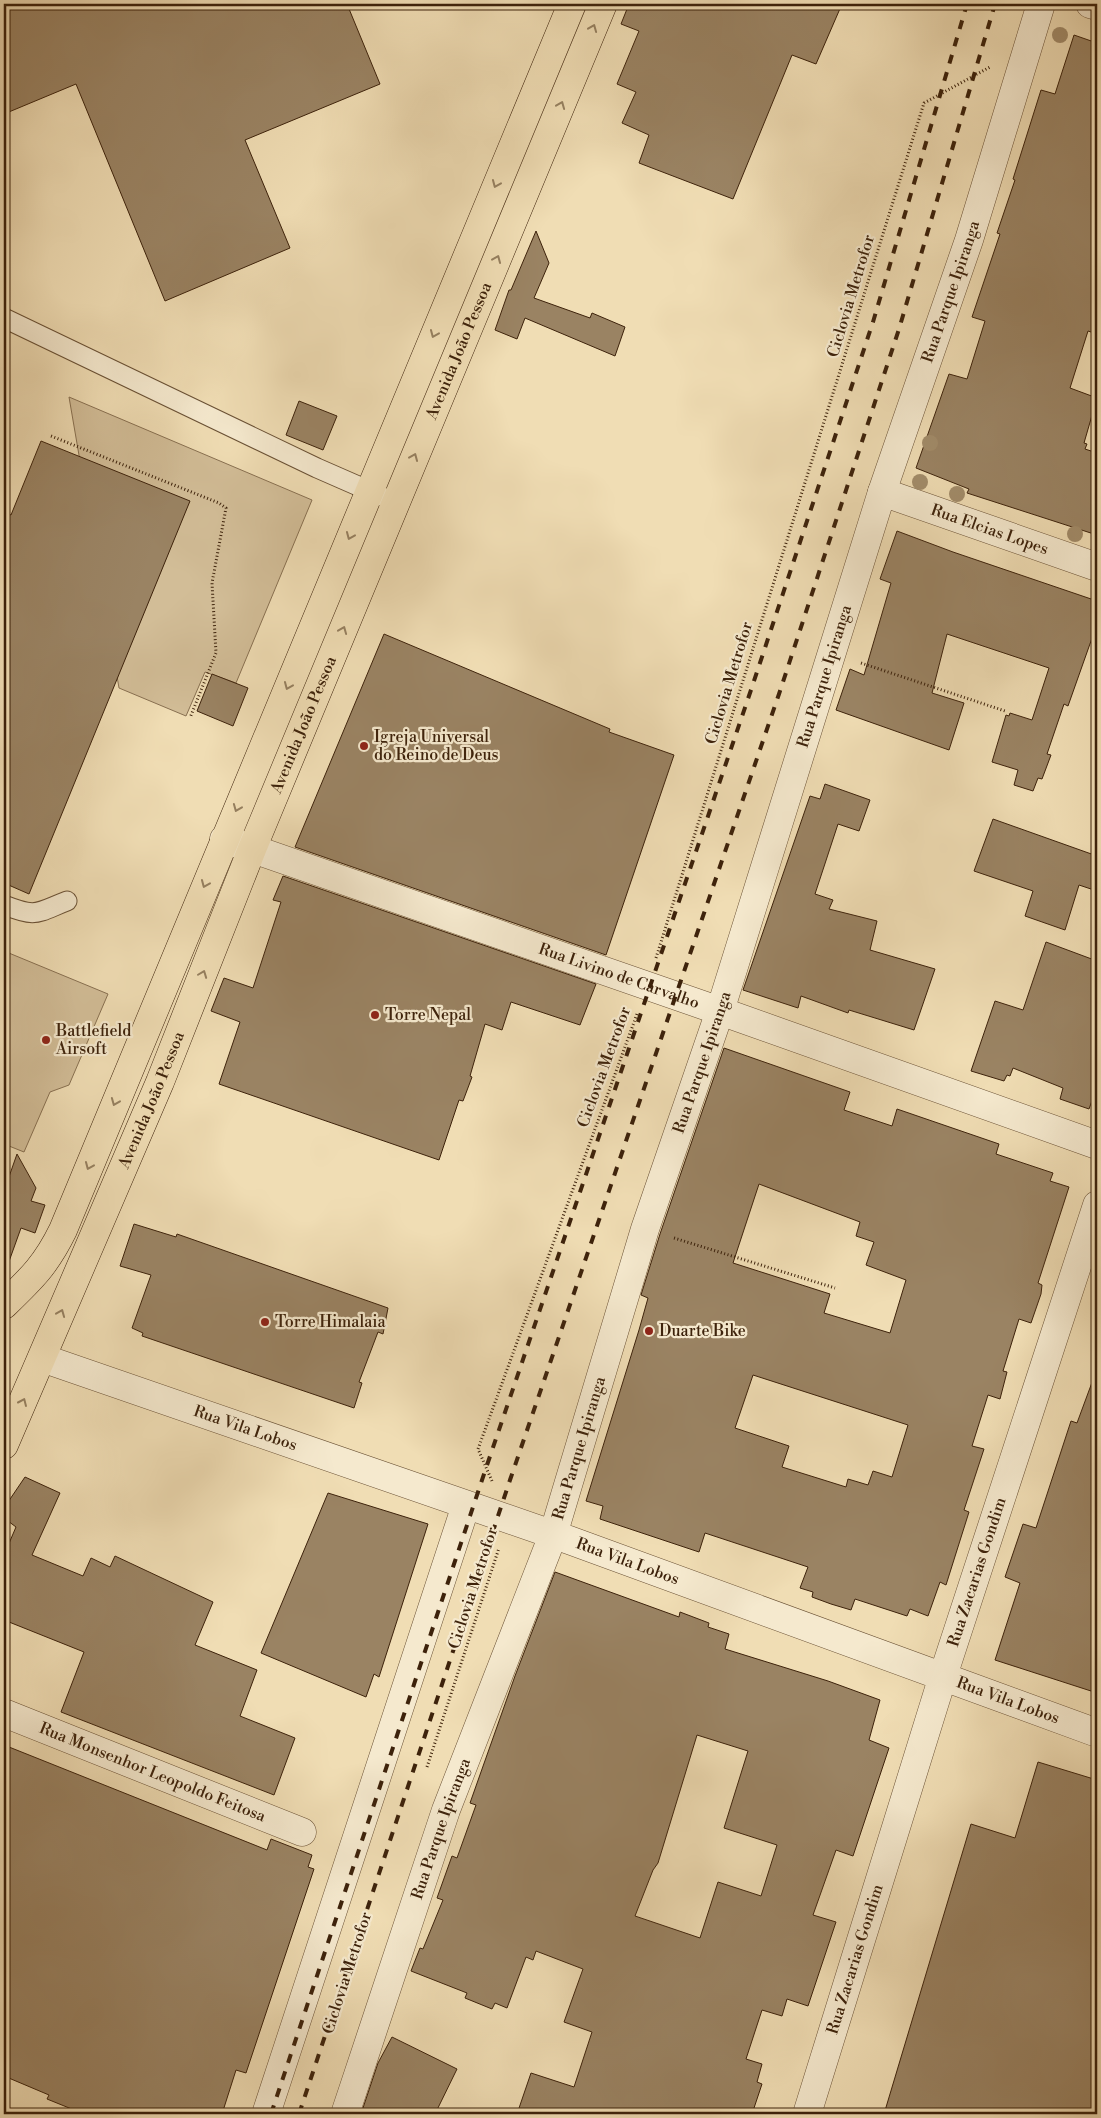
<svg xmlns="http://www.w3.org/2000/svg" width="1101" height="2118" font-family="'Libre Bodoni',serif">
	<rect width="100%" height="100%" fill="#f0ddb4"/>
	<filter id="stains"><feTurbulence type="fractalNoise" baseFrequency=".004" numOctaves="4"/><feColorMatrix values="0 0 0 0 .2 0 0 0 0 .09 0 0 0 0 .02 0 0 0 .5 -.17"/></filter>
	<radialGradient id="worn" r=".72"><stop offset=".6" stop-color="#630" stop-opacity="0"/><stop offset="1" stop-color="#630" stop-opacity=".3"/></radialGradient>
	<!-- grass -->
	<g fill="#d2bd97" stroke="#887051">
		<polygon points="69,397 312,500 236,683 205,672 186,716 119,688"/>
		<polygon points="4,951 108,994 69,1085 50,1092 24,1152 4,1144"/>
	</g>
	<!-- building -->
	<g fill="#9a8363" stroke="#3d220b" fill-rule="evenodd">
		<polygon points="4,4 347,4 380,84 245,140 290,248 165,301 76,84 4,114"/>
		<polygon points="629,4 842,4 816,64 792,55 733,199 639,163 649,135 622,123 636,92 617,84 639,31 621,24"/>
		<polygon points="1074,35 1097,43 1097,334 1088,331 1070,388 1097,398 1084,443 1087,444 1085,449 1097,453 1097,535 967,493 969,489 916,468 949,374 967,379 985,321 972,317 1000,234 997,233 1015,180 1013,179 1041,90 1055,94"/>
		<polygon points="536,231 549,263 534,298 590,318 592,313 625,327 615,356 525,318 517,339 495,330 509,290 511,290"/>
		<polygon points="299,401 337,416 323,450 286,435"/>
		<polygon points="41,441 190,501 29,894 4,883 4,512 11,515"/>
		<polygon points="897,531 953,552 1097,601 1097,624 1068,706 1064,704 1047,754 1051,755 1042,779 1038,778 1033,791 1014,785 1018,770 992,762 1006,715 1009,716 1010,713 1032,720 1049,668 947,634 932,693 964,703 949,750 836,710 850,669 864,675 891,583 880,579"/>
		<polygon points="384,634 610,729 609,732 674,755 606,955 295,847"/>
		<polygon points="212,674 248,688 233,726 197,711"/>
		<polygon points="825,784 870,800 859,831 838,824 815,894 833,900 829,909 877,921 870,950 935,969 914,1030 849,1010 848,1013 801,996 798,1008 743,990 810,796 820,799"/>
		<polygon points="993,819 1097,856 1097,891 1079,885 1065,930 1025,916 1033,891 974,871"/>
		<polygon points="283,876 596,984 580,1025 511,1002 502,1030 485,1024 470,1076 472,1077 463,1101 459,1100 439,1160 219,1084 240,1022 211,1011 224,978 253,988 281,902 273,900"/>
		<polygon points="1046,942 1097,961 1097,1087 1089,1109 1060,1099 1063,1088 1013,1068 1010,1076 1007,1075 1004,1081 971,1071 995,1001 1023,1010"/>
		<path d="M724,1048L850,1092L844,1110L892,1126L897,1109L999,1144L996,1154L1053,1173L1050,1181L1069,1187L1038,1283L1042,1285L1041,1294L1031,1323L1019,1319L1003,1371L1007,1372L1000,1399L988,1395L972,1446L984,1449L964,1510L969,1512L946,1585L940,1582L928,1616L910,1609L907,1616L855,1599L851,1610L831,1604L812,1597L813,1592L800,1588L808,1567L705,1533L699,1552L600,1519L603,1506L586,1501L639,1330L648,1298L641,1295L660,1234ZM759,1184L860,1222L856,1236L874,1242L866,1265L906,1280L890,1333L824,1313L830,1294L733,1263ZM753,1375L908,1425L892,1477L873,1471L868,1485L848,1479L846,1487L782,1467L789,1446L735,1428Z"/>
		<polygon points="17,1154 36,1188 31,1201 45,1205 35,1233 21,1228 7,1267 4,1267 4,1191"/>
		<polygon points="134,1224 176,1237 177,1234 388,1308 383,1334 378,1332 359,1382 362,1383 354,1408 142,1336 143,1333 132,1328 151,1275 120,1266"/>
		<polygon points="1094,1377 1097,1378 1097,1673 1091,1691 995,1660 1020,1583 1005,1577 1023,1524 1036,1528 1071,1421 1077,1423"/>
		<polygon points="25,1477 60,1493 32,1555 83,1576 91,1558 110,1567 115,1556 213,1602 195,1645 257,1670 240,1716 295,1738 274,1795 61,1712 84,1652 4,1620 4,1555 16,1527 4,1518 4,1508"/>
		<polygon points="328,1493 428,1524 379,1677 374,1674 366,1697 261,1653"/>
		<path d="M555,1572L679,1617L680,1612L709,1623L708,1627L729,1634L725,1649L828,1681L880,1700L869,1740L889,1748L853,1856L836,1850L813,1915L836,1922L808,2006L787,1999L782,2016L762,2010L746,2059L762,2064L757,2082L762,2084L752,2114H517L531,2073L574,2087L592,2032L564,2022L583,1969L536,1951L533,1960L526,1957L507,2008L495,2003L492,2009L465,1998L467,1993L411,1971L420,1948L423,1949L443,1900L437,1898L452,1856L457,1858L476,1805L470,1803L515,1676ZM697,1735L748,1751L724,1828L777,1845L761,1896L718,1882L700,1938L635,1916L653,1870L658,1863Z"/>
		<polygon points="4,1745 267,1850 271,1839 312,1855 308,1867 314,1869 246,2073 236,2070 222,2114 84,2114 47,2099 49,2095 4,2076"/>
		<polygon points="1038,1762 1097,1780 1097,2114 884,2114 971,1824 1015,1838"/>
		<polygon points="392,2037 457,2069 435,2114 361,2114 378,2063"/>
	</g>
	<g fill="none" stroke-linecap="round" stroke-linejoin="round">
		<!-- service casing -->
		<g stroke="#6a5135" stroke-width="21">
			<g id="service">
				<polyline points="4,318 317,468 381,496"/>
				<path d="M4,905C37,918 36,913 67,901"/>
			</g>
		</g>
		<!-- minor casing -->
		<g stroke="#6a5135" stroke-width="29">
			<g id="minor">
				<polyline points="1090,4 1097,6"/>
				<path id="s1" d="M882,492L1097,567"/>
				<path id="s2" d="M224,839L720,1011L1097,1145"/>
				<path id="s3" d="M42,1358L569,1540L1097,1733"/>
				<path id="s4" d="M4,1713L302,1832"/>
				<polyline points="266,2114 466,1505"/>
				<path id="s5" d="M345,2114L446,1810L553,1535L645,1229L720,1011L882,492L969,240L1041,4"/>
				<path id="s6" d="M807,2114L943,1676L1097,1205"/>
			</g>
		</g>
		<!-- primary casing -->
		<g stroke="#3d220b" stroke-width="29">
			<g id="primary">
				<path d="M4,1305C31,1279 46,1265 63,1230L572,4"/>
				<path id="s7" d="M4,1445L160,1082L252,849L603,4"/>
			</g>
		</g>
		<!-- path -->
		<g stroke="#3d220b" stroke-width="3" stroke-dasharray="1 2.5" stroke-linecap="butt">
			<polyline points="51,436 219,503 226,508 212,583 216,653 190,718"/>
			<polyline points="861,663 1005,711"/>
			<polyline points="656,958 924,103 990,67"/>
			<polyline points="674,1238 835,1288"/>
			<polyline points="492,1481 478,1449 637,1014"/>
			<polyline points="427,1767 499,1548"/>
		</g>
		<!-- service -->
		<use href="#service" stroke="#f5e9ce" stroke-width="19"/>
		<!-- minor -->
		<use href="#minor" stroke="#f5e9ce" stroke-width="28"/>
		<!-- primary -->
		<use href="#primary" stroke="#f0ddb4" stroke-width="28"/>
		<!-- rail -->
		<g stroke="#3d220b" stroke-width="4" stroke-dasharray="9 9" stroke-linecap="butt">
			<polyline points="271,2114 485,1471 752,687 873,322 967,4"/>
			<polyline points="299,2114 510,1480 779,694 899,329 995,4"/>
		</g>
	</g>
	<!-- trees -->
	<g fill="#a28c6a">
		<circle cx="1060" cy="35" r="8"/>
		<circle cx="930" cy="443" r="8"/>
		<circle cx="920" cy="482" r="8"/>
		<circle cx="957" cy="494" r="8"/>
		<circle cx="1075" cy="534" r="8"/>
	</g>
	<!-- one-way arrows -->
	<defs><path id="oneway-chevron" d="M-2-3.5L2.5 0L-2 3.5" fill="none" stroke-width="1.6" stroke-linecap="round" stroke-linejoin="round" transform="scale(1.25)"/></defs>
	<g stroke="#968060">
		<use href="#oneway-chevron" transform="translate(593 28) rotate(-68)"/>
		<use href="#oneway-chevron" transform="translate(561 105) rotate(-68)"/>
		<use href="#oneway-chevron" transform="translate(496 184) rotate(113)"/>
		<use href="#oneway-chevron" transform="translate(497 259) rotate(-67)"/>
		<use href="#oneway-chevron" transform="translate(434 334) rotate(113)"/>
		<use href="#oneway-chevron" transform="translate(414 457) rotate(-67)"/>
		<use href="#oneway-chevron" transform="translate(350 536) rotate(113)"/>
		<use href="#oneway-chevron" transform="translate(343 630) rotate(-68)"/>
		<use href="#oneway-chevron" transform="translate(288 686) rotate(113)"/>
		<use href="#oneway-chevron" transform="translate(237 808) rotate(112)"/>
		<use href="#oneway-chevron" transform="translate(205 884) rotate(113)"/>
		<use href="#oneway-chevron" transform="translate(203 974) rotate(-69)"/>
		<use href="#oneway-chevron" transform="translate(115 1102) rotate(112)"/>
		<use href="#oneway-chevron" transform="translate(89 1166) rotate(113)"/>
		<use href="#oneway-chevron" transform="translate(61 1313) rotate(-68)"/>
		<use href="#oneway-chevron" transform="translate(23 1402) rotate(-66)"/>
	</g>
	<!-- markers -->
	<g fill="#8f2418" stroke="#f5e9ce" stroke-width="2">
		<circle cx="364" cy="746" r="5"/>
		<circle cx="375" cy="1015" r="5"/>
		<circle cx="46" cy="1040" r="5"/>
		<circle cx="265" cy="1322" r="5"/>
		<circle cx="649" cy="1331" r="5"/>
	</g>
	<g text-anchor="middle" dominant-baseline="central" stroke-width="4.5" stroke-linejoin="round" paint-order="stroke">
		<!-- street labels -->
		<g font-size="16" fill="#3d220b" stroke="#f5e9ce">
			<text stroke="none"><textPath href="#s5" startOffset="1921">Rua Parque Ipiranga</textPath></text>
			<text transform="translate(851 296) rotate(-73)">Ciclovia Metrofor</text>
			<text stroke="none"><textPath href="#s7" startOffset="1185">Avenida João Pessoa</textPath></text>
			<text stroke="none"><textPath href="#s1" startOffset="114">Rua Elcias Lopes</textPath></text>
			<text stroke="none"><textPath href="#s5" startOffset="1516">Rua Parque Ipiranga</textPath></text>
			<text transform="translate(729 683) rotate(-73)">Ciclovia Metrofor</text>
			<text stroke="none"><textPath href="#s7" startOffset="780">Avenida João Pessoa</textPath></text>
			<text stroke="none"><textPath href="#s2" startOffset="418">Rua Livino de Carvalho</textPath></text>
			<text stroke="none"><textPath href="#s5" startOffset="1111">Rua Parque Ipiranga</textPath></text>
			<text transform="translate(604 1067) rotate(-70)">Ciclovia Metrofor</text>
			<text stroke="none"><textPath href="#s7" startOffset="375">Avenida João Pessoa</textPath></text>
			<text stroke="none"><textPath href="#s3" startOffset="215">Rua Vila Lobos</textPath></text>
			<text stroke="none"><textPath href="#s5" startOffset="706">Rua Parque Ipiranga</textPath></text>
			<text stroke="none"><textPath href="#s3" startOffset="620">Rua Vila Lobos</textPath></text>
			<text stroke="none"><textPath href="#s6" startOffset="568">Rua Zacarias Gondim</textPath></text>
			<text transform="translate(473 1588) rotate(-72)">Ciclovia Metrofor</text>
			<text stroke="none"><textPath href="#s3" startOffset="1025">Rua Vila Lobos</textPath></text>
			<text stroke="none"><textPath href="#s4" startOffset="160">Rua Monsenhor Leopoldo Feitosa</textPath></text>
			<text stroke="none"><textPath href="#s5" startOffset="301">Rua Parque Ipiranga</textPath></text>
			<text stroke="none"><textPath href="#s6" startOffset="162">Rua Zacarias Gondim</textPath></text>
			<text transform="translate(347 1973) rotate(-72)">Ciclovia Metrofor</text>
		</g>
		<!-- poi labels -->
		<g font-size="16" fill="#3d220b" stroke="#f5e9ce" text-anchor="start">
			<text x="374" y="737">Igreja Universal<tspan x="374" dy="18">do Reino de Deus</tspan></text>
			<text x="385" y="1015">Torre Nepal</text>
			<text x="56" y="1031">Battlefield<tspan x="56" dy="18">Airsoft</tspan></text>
			<text x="275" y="1322">Torre Himalaia</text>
			<text x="659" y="1331">Duarte Bike</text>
		</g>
	</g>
	<!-- margin -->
	<rect width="1101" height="2118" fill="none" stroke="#f0ddb4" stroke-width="20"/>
	<rect x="5" y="5" width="1091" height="2108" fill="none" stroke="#3d220b" stroke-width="2.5"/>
	<rect x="10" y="10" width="1081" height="2098" fill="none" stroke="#3d220b"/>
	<rect width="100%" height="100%" filter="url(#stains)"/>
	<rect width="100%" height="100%" fill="url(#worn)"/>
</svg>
